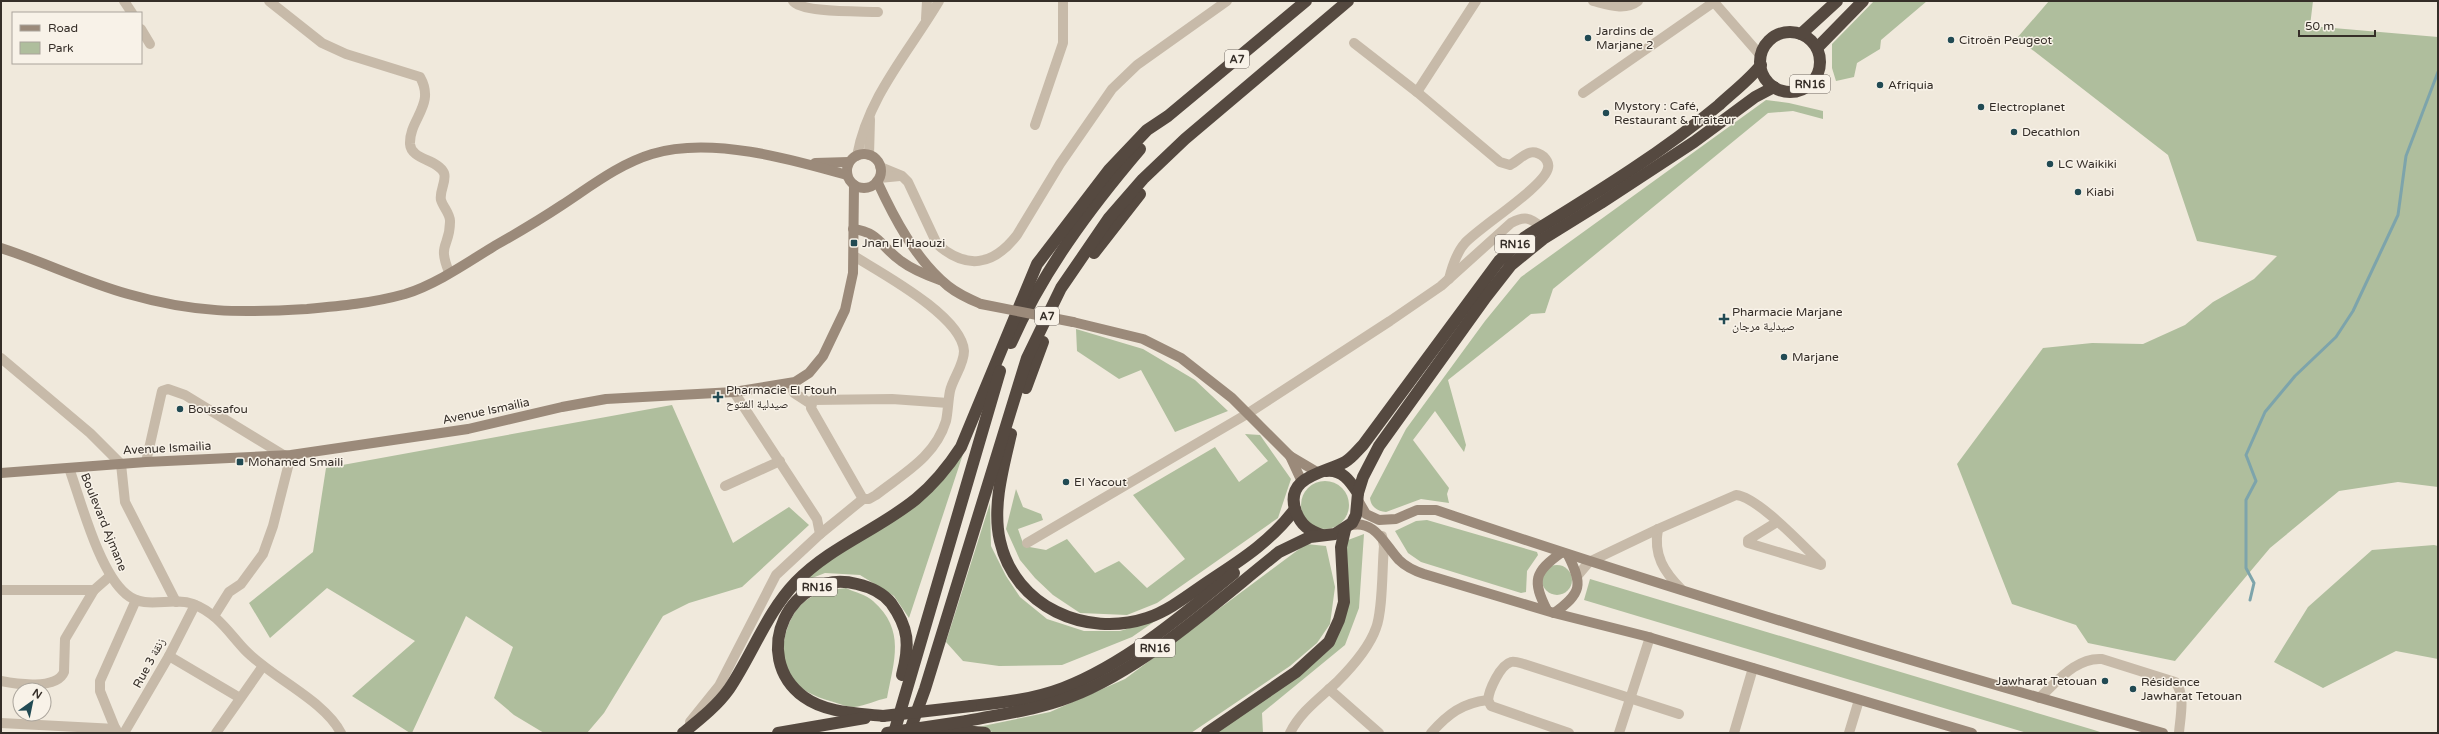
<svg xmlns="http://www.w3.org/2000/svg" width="2439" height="734" font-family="'Varela Round','Noto Naskh Arabic',sans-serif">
	<rect width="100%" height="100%" fill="#f0e9dc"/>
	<!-- green -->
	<g fill="#afbe9d">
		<polygon points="1874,1 1927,1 1881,40 1880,49 1857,63 1854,77 1836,81 1832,68 1832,44"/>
		<polygon points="2049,1 2313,1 2310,26 2438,37 2438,487 2398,482 2339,491 2270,548 2175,661 2088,643 2076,625 2012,604 1957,464 2043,348 2092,343 2143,344 2185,325 2213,302 2254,279 2277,256 2197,241 2168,155 2017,38"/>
		<path d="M1766,100L1789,103L1823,111V119L1793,111L1768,113L1553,289L1545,313L1531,314L1448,380L1466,445L1464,452L1435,411L1413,440L1449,488L1447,494L1449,503L1421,499L1386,512C1377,511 1371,507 1370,498L1406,429L1485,321L1521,277Z"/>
		<polygon points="1076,329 1143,349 1195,380 1228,411 1175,432 1141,370 1119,379 1077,351"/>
		<polygon points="672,405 733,543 789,507 809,525 742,587 689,603 663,616 604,713 587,733 544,733 514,715 494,698 513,647 466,616 412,733 410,733 352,696 415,641 327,588 270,638 249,603 313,552 326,468"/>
		<polygon points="1245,434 1260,435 1291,479 1278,518 1157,603 1127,615 1080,613 1053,595 1035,578 1020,560 1006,529 1016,489 1023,507 1041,514 1043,520 1018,529 1024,546 1046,550 1067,539 1095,573 1119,561 1147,588 1185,559 1133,495 1215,447 1239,482 1268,461"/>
		<polygon points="964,451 909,618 894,596 860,575 825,573 802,582 818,568 886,524 934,490"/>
		<circle cx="1325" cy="505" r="24"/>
		<polygon points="990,503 991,546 1006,576 1020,597 1047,619 1084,631 1120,631 1158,619 1132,637 1062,665 999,666 963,661 946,642"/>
		<polygon points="1427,520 1537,552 1538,555 1527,571 1526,592 1521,593 1421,562 1408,553 1395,531 1416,521"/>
		<polygon points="1364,534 1359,608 1345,645 1262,713 1263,733 1208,733 1285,681 1339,623 1344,549 1348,540"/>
		<polygon points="1306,544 1326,546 1335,587 1330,624 1317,643 1290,666 1191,733 995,733 978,727 1050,712 1125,679"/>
		<polygon points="2434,545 2438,546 2438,659 2396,651 2323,688 2274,662 2308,607 2372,550"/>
		<circle cx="1557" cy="580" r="15"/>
		<polygon points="1590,579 2094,730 2103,733 2027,733 1584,600"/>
		<path d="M846,588C854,592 867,595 873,601C906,630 894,661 887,698C877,700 864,706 854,707C847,707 837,703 830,701C815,697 799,689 789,676C776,657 786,617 803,603C815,592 831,590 846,588Z"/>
	</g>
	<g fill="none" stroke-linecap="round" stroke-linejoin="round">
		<!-- stream -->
		<polyline stroke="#7da4ab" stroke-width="3" points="2250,600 2254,583 2246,568 2246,500 2256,481 2246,455 2265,412 2295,376 2336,337 2353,311 2398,215 2406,156 2438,72"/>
		<!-- street -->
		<g stroke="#c7baa9" stroke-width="10">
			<polyline points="124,1 132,13"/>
			<path d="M269,1L322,43L346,54L420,77C436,105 409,119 410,144C411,160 438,159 444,173C447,181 439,191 441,200C443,207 451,215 450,222C450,247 437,243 449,272"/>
			<path d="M793,1C801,13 861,11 878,12"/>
			<path d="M1593,1C1609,5 1625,11 1638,1"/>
			<polyline points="1713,1 1761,56"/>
			<polyline points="926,19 927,1"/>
			<polyline points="141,29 150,44"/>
			<path d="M1354,43L1417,92L1500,162L1510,165C1522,159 1529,145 1544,157C1547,160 1549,164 1548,168C1545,186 1481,226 1465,243C1456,253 1452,267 1449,279"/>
			<polyline points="1417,92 1476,1"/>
			<polyline points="1583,93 1714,2"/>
			<polyline points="1035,125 1063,43 1063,1"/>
			<polyline points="869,155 870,119"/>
			<path d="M857,156C868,96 909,52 939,1"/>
			<path d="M880,167L902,176L908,182L937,244C966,270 993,266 1017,235L1060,164L1112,89L1137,65L1227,1"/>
			<polyline points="879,178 900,176"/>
			<path d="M854,256C881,273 962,316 964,351C964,365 953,378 950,391C948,401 948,412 946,421C935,457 904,473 876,495L869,499H863L811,408L813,400L892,399L948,403"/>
			<polyline points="1,358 90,433 121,464 125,502 176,602"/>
			<polyline points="790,383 794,393 811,404"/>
			<polyline points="146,462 162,391 168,389 185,395 285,456"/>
			<path d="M69,468C81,501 99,572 126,594C146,611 171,596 193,604C217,613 229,633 245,650C272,678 324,700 341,733"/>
			<polyline points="725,486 780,461"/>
			<path d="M1658,529C1653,555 1664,572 1682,590"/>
			<polyline points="820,534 863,499"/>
			<path d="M1027,543L1247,414L1390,321L1441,286L1511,223C1524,216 1530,217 1541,227"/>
			<path d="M1578,575L1589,562L1658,529L1736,495C1758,497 1803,546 1821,563V565L1748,543V540L1777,522"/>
			<polyline points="1,590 94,590 110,576"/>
			<polyline points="214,616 229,592 241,584 263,554 273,526 291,455"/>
			<polyline points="169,656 240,698"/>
			<path d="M1,681C16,684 57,690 64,672L65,639L94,590"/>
			<polyline points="1329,689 1379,733"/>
			<path d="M2039,698C2057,682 2076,657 2102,659L2175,682C2186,694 2180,718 2179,733"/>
			<polyline points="690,722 719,686 776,575 820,534 817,519 734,392"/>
			<polyline points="1,723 116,729"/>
			<polyline points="117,733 100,691 100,681 136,600"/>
			<polyline points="124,733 169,656 195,605"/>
			<polyline points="216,733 263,666"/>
			<path d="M1290,733C1300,712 1320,698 1337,682C1352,667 1369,648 1376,628C1383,610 1382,567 1384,546L1382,536"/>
			<path d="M1431,733C1448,714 1462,703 1488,700"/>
			<path d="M1569,733L1491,706L1488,700C1489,690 1500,665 1511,662C1515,661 1520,663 1524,664L1679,714"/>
			<polyline points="1619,733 1650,637"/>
			<polyline points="1734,733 1753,668"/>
			<polyline points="1849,733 1859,700"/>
		</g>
		<!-- secondary -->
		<g stroke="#9b8a7a" stroke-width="10">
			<circle cx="864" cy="171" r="17"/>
			<polyline points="815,163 849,162"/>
			<path d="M877,181C894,218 916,260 948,286C958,294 969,299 981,304"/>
			<path d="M853,229C879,232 881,247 901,261C913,270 926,275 940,280"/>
			<path d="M1,248C44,262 85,282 128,294C194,313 240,313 307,309C340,306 373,303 405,294C437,284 468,262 496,245C519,232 541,219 562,205C591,186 619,164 652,154C710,136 791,159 847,175"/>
			<polyline points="1073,322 1143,339 1181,358 1232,398 1290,456 1317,472"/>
			<polyline points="1290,456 1302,482"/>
			<polyline points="1,473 146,462 291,455 468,429 562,407 606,399 734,392 795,382 809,373 823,356 845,310 853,273 854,185"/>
			<path d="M1359,502L1366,514L1379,520L1396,519L1417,510H1436C1676,592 1919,664 2163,733"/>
			<path d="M1348,526C1375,518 1384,544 1399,560C1406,567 1415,571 1424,574L1554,613L1645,636L1972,733"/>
			<path d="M1547,610C1532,581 1534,572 1561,553"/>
			<path d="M1554,613C1582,593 1583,585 1568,555"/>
		</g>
		<!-- highway -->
		<g stroke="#554940" stroke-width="12">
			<circle cx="1790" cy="62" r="30"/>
			<polyline points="1801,34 1837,1"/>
			<polyline points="1817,48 1863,1"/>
			<polyline points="1094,253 1140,194"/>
			<path d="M1011,343C1043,271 1089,209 1140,149"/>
			<polyline points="1026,388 1043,342"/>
			<path d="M1011,434C1003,468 992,507 1000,541C1015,607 1086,638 1147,618C1171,610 1192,592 1212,579C1243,559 1273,539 1295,509"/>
			<path d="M1326,471C1342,469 1350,481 1358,493"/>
			<path d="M1322,535C1309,531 1301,525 1296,512C1283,476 1325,473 1345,462C1352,458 1357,451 1363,445L1499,261L1525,237C1591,196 1659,155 1719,105C1733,92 1749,80 1761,65"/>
			<path d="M971,706C1002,703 1034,699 1063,688C1125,664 1183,615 1234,573"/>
			<path d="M883,716C857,713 826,713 804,697C748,656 790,567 857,584C870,587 883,593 891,603C909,628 910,645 902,675"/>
			<path d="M967,721C1001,714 1037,710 1070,697C1145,668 1216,602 1279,552L1310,537L1335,534L1352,523L1356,515L1358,493L1363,477L1379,446L1486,297L1511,265L1543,239L1601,203L1694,142L1755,97L1774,87"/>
			<polyline points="930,728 985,733"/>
			<path d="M683,733C699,720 717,706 729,689C752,655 767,612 796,582C831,546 878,530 916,499C934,484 948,467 961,447L1037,264L1109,170L1147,130L1168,116L1306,1"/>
			<polyline points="778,733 865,718"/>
			<polyline points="894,733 1000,371"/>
			<polyline points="909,733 925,689 1027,358 1061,288 1109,218 1143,179 1185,139 1348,1"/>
			<polyline points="1207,733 1296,672 1329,642 1339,620 1344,602 1341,547 1345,530"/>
		</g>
		<!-- secondary-bridge -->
		<polyline stroke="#9b8a7a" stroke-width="10" points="981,304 1073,322"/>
		<!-- highway-bridge -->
		<g stroke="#554940" stroke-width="12">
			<polyline points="883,716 971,706"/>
			<polyline points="887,733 967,721"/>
		</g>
	</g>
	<!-- markers -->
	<g fill="#214a53" stroke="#f8f2e8" stroke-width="1.5">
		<circle cx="1588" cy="38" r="4"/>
		<circle cx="1951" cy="40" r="4"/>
		<circle cx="1880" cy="85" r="4"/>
		<circle cx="1981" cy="107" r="4"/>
		<circle cx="1606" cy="113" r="4"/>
		<circle cx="2014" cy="132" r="4"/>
		<circle cx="2050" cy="164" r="4"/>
		<circle cx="2078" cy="192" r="4"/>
		<rect x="850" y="239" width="8" height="8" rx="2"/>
		<path d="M1722 313h4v4h4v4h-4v4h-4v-4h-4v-4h4z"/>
		<circle cx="1784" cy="357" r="4"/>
		<path d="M716 391h4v4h4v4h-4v4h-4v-4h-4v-4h4z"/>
		<circle cx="180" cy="409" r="4"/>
		<rect x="236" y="458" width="8" height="8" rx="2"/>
		<circle cx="1066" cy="482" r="4"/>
		<circle cx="2105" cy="681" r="4"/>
		<circle cx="2133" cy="689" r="4"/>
	</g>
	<g text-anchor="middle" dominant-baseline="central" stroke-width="3" stroke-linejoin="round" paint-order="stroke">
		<!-- shield labels -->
		<g fill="#f8f2e8" stroke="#706962" stroke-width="1">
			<rect x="1225" y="50" width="24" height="18" rx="3"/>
			<rect x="1790" y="75" width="40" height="18" rx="3"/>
			<rect x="1495" y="235" width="40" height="18" rx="3"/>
			<rect x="1035" y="307" width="24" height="18" rx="3"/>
			<rect x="797" y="578" width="40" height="18" rx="3"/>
			<rect x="1135" y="639" width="40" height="18" rx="3"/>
		</g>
		<g font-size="11" font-weight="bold" fill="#352e28">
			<text x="1237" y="59">A7</text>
			<text x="1810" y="84">RN16</text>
			<text x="1515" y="244">RN16</text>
			<text x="1047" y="316">A7</text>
			<text x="817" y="587">RN16</text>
			<text x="1155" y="648">RN16</text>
		</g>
		<!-- poi labels -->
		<g font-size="12" fill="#352e28" stroke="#f8f2e8" text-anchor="start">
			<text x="1596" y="31">Jardins de<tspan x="1596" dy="14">Marjane 2</tspan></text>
			<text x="1959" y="40">Citroën Peugeot</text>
			<text x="1888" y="85">Afriquia</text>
			<text x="1614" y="106">Mystory : Café,<tspan x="1614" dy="14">Restaurant &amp; Traiteur</tspan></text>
			<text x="1989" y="107">Electroplanet</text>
			<text x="2022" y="132">Decathlon</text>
			<text x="2058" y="164">LC Waikiki</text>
			<text x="2086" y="192">Kiabi</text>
			<text x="862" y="243">Jnan El Haouzi</text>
			<text x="1732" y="312">Pharmacie Marjane<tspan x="1732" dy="14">صيدلية مرجان</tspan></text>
			<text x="1792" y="357">Marjane</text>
			<text x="726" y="390">Pharmacie El Ftouh<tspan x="726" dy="14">صيدلية الفتوح</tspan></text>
			<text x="188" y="409">Boussafou</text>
			<text x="248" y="462">Mohamed Smaili</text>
			<text x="1074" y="482">El Yacout</text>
			<text x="2097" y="681" text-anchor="end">Jawharat Tetouan</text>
			<text x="2141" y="682">Résidence<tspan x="2141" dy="14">Jawharat Tetouan</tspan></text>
		</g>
		<!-- street labels -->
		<g font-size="12" fill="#352e28" stroke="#f8f2e8">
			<text transform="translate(486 411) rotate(-12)">Avenue Ismailia</text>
			<text transform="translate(167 448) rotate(-3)">Avenue Ismailia</text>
			<text transform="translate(104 522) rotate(68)">Boulevard Ajmane</text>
			<text transform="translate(149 663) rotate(-62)">Rue 3 زنقة</text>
		</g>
	</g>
	<!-- border -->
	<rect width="2439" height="734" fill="none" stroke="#352e28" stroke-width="4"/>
	<!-- legend -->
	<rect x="12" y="12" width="130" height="52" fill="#f8f2e8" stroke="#aaa49b"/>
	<rect x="20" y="25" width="20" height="6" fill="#9b8a7a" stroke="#aaa49b"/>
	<text x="48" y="32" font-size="12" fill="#352e28">Road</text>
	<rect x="20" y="42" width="20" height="12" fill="#afbe9d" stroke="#aaa49b"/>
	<text x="48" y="52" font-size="12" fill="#352e28">Park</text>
	<!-- north arrow -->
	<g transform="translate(32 702) rotate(33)"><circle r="19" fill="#f8f2e8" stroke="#aaa49b"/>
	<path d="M0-3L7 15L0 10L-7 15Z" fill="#214a53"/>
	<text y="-6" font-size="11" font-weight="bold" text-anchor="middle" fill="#352e28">N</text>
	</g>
	<!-- scale -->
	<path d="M2299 30v6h76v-6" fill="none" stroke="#352e28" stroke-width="2"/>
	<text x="2305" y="30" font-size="12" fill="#352e28" stroke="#f8f2e8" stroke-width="3" paint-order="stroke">50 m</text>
</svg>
